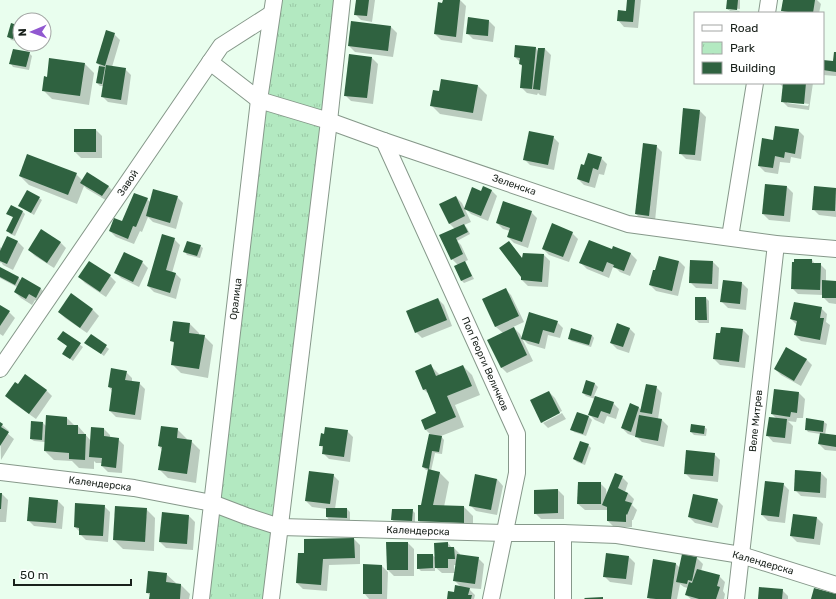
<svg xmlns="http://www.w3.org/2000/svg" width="836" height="599" font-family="Rubik,sans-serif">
	<defs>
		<pattern id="park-tufts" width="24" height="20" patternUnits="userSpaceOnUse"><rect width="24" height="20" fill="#b3e9c1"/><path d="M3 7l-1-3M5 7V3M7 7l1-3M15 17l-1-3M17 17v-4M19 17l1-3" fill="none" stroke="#99c8a5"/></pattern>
	</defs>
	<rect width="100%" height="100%" fill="#e9feee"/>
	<!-- park -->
	<polygon fill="url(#park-tufts)" points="274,0 342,0 271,599 201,599"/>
	<!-- shadow -->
	<g fill="#0003" fill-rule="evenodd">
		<polygon points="357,0 375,0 372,22 361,20 355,14"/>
		<polygon points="444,0 460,0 466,6 462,43 441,40 435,34"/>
		<polygon points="628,0 641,0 638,28 624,27 618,20 627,12"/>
		<polygon points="728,0 740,0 740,9 729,8 729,10 740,11 739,12 730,11 727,8"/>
		<polygon points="784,0 817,0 821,4 819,13 785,13 782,10"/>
		<polygon points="469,19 489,21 495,27 493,42 473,39 467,33"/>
		<polygon points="20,27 20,37 17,36 16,41 11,40 9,37"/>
		<polygon points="391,27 397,33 393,57 355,52 349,46"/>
		<polygon points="114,34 120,40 112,67 125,69 131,75 127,105 108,102 102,96 104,86 100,86 97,83 102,68 97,63"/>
		<polygon points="516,46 536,48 538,51 545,49 551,55 546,96 540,95 538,93 537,95 527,93 521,87 523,67 520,64 520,62 515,57"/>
		<polygon points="29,53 32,56 29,70 13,67 11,64"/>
		<polygon points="836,53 836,76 823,75 823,61 834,62"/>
		<polygon points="372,58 378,64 373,104 351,101 345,95"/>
		<polygon points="85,64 94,73 89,105 52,99 43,90 48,78"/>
		<path d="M779,83H813L809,110L788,107L782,101L783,87ZM787,101L809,104L808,106L787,103Z"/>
		<polygon points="478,86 487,95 482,121 440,114 431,105"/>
		<polygon points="700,111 706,117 701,161 686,159 680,153"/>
		<polygon points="96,130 102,136 102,158 81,158 75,152"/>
		<polygon points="798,130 804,136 801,159 791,157 790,163 780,162 778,174 765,172 759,166 774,141"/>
		<polygon points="553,137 559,143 554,170 530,165 524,159"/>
		<polygon points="656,146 662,152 655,221 642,220 636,214"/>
		<polygon points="601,158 607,164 604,175 599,174 595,188 584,185 578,179 584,167"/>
		<polygon points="76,174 83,181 108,186 114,192 109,202 87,189 84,186 77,204 29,185 20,176"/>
		<polygon points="787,187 793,193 790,222 769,220 763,214"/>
		<polygon points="815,187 836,189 836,217 819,215 813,209"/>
		<polygon points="491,190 497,196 488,221 471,214 465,208"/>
		<polygon points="177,197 183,203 176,229 153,222 148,217 142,232 140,231 134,244 116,237 110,231 123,223 147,199 151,203"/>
		<polygon points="456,197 462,203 471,222 464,225 467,228 470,234 457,241 461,245 468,260 464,262 467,265 474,279 464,283 462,281 458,265 452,259 455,229 449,223"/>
		<polygon points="39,198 42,200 34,215 22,208 20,206"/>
		<polygon points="23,212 25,214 15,236 10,234 8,231 14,218 8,214"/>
		<polygon points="531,212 537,218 528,248 514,243 508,237 510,231 503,229 497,223"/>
		<polygon points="572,233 578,239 569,262 549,255 543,249"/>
		<polygon points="8,237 18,242 24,248 13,270 3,265 1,262 0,263 0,247 2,249"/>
		<polygon points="174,239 180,245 172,273 175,273 181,279 176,299 154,292 148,286"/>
		<polygon points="60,242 66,248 54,268 35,256 29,250"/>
		<polygon points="509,242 523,259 544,255 550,261 548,287 528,286 522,280 522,276"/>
		<polygon points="200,246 203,248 200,258 187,255 185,252"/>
		<polygon points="612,250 631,254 637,260 630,276 620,272 617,269 613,267 609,278 587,269 581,263"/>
		<polygon points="812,260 815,264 820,264 826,270 826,281 836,282 836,304 829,303 823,297 823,295 798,294 792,288"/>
		<polygon points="679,261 685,267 678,296 656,291 650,285"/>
		<polygon points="142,262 148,268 139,287 121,278 115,272"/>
		<polygon points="713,262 719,268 718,289 696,288 690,282"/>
		<polygon points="0,268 19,278 21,281 22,278 41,289 47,295 42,303 35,300 32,305 21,298 15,292 17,287 0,278"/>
		<polygon points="110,276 116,282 106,297 85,283 79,277"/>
		<polygon points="742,283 748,289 746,310 728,308 722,302"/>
		<polygon points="505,289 511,295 524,322 513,327 520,334 533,361 507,373 501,367 503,333 496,327 483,299"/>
		<polygon points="696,298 706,298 709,301 709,323 699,323 696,320"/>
		<polygon points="438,299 444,305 452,326 422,338 416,332"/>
		<polygon points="0,306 9,312 15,318 3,336 0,334"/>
		<polygon points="821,308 827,314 826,322 830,325 826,345 801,341 795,335 797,325 791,319"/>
		<polygon points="93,310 99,316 87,333 65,318 59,312"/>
		<polygon points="174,322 190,324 199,333 199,335 204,336 213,345 208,378 181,373 172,364 175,344 172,341"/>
		<polygon points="557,322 563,328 560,338 548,335 545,349 528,344 522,338"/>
		<polygon points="629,328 635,334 629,353 617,349 611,343"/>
		<polygon points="743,330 749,336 745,368 720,365 714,359"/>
		<polygon points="63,332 83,347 73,361 66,356 68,346"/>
		<polygon points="91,335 109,349 104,356 86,343"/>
		<polygon points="592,335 594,338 591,347 571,341 569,338"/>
		<polygon points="806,359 812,365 801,386 781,375 775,369"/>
		<polygon points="431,366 440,375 463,366 472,375 480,395 455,405 464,427 441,436 444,440 442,454 435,453 431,471 440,473 449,482 444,507 464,507 473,516 473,531 428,530 419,521 429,470 426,470 423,467 431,435 426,430 422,420 437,414 430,395 424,390 416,372"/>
		<polygon points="126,372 132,378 132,382 139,383 145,389 141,420 116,417 110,411 112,391 109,387"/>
		<polygon points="587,382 595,384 598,387 594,396 613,403 619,409 616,419 607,416 604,424 595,420 589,414 595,399 586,396 583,393"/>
		<polygon points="656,387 662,393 658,419 662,420 668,426 664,447 642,442 637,437 628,434 622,428 630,404 639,408 642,410"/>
		<polygon points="46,390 52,396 36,419 12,402 6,396"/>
		<polygon points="775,390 799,393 805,399 803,418 797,418 796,422 788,421 793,426 791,444 773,442 767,435 777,419 772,414"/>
		<polygon points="549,392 555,398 562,411 543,421 543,423 542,422"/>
		<polygon points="562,413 566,419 548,428 543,423"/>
		<polygon points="577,413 589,417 592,420 586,436 574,432 571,429"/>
		<polygon points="67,418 75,426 78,426 91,441 104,429 110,435 110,438 118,439 124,445 122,473 108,472 102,466 102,463 96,463 94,461 94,469 79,468 72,461 54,460 45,451 45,442 34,441 31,439 43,423 46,426"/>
		<polygon points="824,422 827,424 825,435 836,436 836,451 825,450 819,444 820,434 808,432 806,429"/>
		<polygon points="0,423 9,431 7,433 14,439 1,460"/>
		<polygon points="704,427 707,429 706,436 694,435 691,432"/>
		<polygon points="177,429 187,439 186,440 191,441 200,450 196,483 168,478 159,469 162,450 159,446"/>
		<polygon points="347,431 353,437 350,462 329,459 323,453 324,449 320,445"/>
		<polygon points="588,445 591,448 585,465 577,462 574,459"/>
		<polygon points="714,454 720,460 718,482 691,479 685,473"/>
		<polygon points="796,471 821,473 827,479 826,498 801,496 795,490"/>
		<polygon points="333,475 339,481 335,509 347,509 350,512 350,520 329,520 327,517 327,509 312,507 306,501"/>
		<polygon points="622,477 628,483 625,492 628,493 634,499 632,505 637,510 633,520 632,520 632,527 614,527 608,521 608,510 585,510 578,504 600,483 606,489 607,497"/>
		<polygon points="497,479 503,486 497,515 476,511 470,505"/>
		<polygon points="783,484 789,490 785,523 768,521 762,515"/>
		<polygon points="558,490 564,496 564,519 541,519 535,513"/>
		<polygon points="0,494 2,494 8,500 6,522 0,522"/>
		<polygon points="717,500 723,506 718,528 695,523 689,517"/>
		<polygon points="58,501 64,507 62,529 34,526 28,520"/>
		<polygon points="104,506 110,512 108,542 86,540 80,534 80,532 75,527"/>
		<polygon points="146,509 155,518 154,551 123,549 114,540"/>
		<polygon points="412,510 415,513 415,523 395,522 392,520"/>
		<polygon points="189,516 195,522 193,550 166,548 160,542"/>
		<polygon points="817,518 823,524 820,545 797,542 791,536"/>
		<polygon points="354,539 360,545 360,564 329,565 327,591 303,589 297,583 305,554"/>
		<polygon points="387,543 408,543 414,549 414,576 394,576 388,570 388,572"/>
		<path d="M448,543L452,548H454L460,554V556L478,558L484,564L481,589L468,588L475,595L474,599H448L455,594L461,587L454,580L455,573H442L435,567V571H421L418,568L432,555L436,558ZM454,565H456L455,572H454Z"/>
		<polygon points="607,554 629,557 635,563 632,585 610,582 604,576"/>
		<polygon points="697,558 703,564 701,571 719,576 725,582 723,591 725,594 724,599 691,599 686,595 688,588 684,587 680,584 677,599 650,599 648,597 654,561 676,564 680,568"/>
		<polygon points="382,566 388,572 387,599 369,599 364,593"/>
		<polygon points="166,574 176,583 175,584 181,585 190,594 189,599 150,599 151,596 147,593"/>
		<polygon points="782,590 788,596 788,599 759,599"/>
	</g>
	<!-- building -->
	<g fill="#2f6240">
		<polygon points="356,0 369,0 367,16 354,15"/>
		<polygon points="443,0 460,0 456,37 434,34 438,2 442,3"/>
		<polygon points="627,0 635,0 633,22 617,21 618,10 626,11"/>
		<polygon points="727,0 738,0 737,10 726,9"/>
		<polygon points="783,0 815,0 813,13 795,13 781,11"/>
		<polygon points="468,17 489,20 488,36 466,34"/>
		<polygon points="351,21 391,26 388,51 348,46"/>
		<polygon points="11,23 20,26 20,32 19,35 15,34 13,39 7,37"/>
		<polygon points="106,30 115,33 105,66 96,63"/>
		<polygon points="515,45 536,47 532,89 520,88 522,65 519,64 520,58 514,57"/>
		<polygon points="538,48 545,48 540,90 533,89"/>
		<polygon points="13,49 30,52 26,67 9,64"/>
		<polygon points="834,52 836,52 836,72 823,70 823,60 833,61"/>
		<polygon points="349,54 372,57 367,98 344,96"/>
		<polygon points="49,58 85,63 80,96 42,91 44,76 47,77"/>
		<polygon points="106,65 126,68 121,100 101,97"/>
		<polygon points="99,66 105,67 102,84 96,83"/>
		<polygon points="441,79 478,85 473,113 430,106 433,90 439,91"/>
		<polygon points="783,83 806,83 804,104 781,102"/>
		<polygon points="683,108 700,110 695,155 679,154"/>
		<polygon points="775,126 799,129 795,154 785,152 784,158 775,156 773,168 758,166 762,138 773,140"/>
		<rect x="74" y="129" width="22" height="23"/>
		<polygon points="529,131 554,136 548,165 523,160"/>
		<polygon points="643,143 657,145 649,216 635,214"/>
		<polygon points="588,153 602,157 598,170 593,168 589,183 577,179 581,164 584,165"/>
		<polygon points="27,154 77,173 68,195 19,176"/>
		<polygon points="87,172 109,186 102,196 80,183"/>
		<polygon points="765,184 787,186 784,216 762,214"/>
		<polygon points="483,186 492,190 481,216 464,209 472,187 481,191"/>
		<polygon points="814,186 836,188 835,211 812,210"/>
		<polygon points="153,189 178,196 170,223 146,216"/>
		<polygon points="27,190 40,197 31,213 18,206"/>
		<polygon points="134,193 148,198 136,227 133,226 128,239 109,231 114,218 122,221"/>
		<polygon points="456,196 465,216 449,224 439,204"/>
		<polygon points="503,201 532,211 522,242 507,237 510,228 496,223"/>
		<polygon points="11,205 23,211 12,234 6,231 13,217 6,214"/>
		<polygon points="552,223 573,232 563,257 542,249"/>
		<polygon points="464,224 468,232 456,238 463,254 451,260 439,235"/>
		<polygon points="41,229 61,242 47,263 28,250"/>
		<polygon points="162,234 175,238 166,270 176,273 170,293 147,286"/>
		<polygon points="7,236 18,241 7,264 0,261 0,251"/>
		<polygon points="589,240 612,249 613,246 631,253 624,271 613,267 614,265 607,262 603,272 579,263"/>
		<polygon points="187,241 201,245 197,256 183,252"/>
		<polygon points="509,241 522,258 523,253 544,254 542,282 521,280 521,277 499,248"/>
		<polygon points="124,252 143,261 133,282 114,273"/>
		<polygon points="659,256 679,261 672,291 649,285 653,270 655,270"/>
		<polygon points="794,259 812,259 812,263 821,263 820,290 791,289 792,262 794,262"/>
		<polygon points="690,260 713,261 712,284 689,283"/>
		<polygon points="89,261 111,275 100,292 78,277"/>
		<polygon points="465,261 472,276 461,281 454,266"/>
		<polygon points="0,267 19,277 15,285 0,277"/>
		<polygon points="22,277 41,288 36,298 29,294 26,299 14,292"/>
		<polygon points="723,280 742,282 740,304 720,302"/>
		<polygon points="822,280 836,281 836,298 822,298"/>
		<polygon points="506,288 519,316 495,327 482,299"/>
		<polygon points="71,293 93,309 80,328 58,312"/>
		<polygon points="695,297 706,297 707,320 695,320"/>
		<polygon points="438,298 447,320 415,333 406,311"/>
		<polygon points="794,302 822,307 820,318 824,318 820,340 794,335 797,321 790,319"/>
		<polygon points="0,305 10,311 0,326"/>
		<polygon points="529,312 558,321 554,333 543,330 539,344 521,339"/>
		<polygon points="173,321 190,323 189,333 205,335 199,369 171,365 174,342 170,341"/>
		<polygon points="617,323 630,328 623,347 610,343"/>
		<polygon points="514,327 527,355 501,368 487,340"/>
		<polygon points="721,327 743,329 739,362 713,359 716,333 720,333"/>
		<polygon points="571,328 592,335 589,345 568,339"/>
		<polygon points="63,331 81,343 70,359 62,354 67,346 57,339"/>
		<polygon points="91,334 107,345 101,354 84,343"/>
		<polygon points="786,347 807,359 794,381 774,369"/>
		<polygon points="431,364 436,376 463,365 472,386 447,396 456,417 425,430 421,420 436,413 426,389 423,390 415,371"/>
		<polygon points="111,368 127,371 125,380 140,382 135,415 109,411 112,388 108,387"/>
		<polygon points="25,374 47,390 29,414 5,396 15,382 18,384"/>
		<polygon points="586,380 595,383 591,396 582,393"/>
		<polygon points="646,384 657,386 652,414 640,412"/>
		<polygon points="774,389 799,392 797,413 791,412 790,417 771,414"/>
		<polygon points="549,391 560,413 541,423 530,400"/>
		<polygon points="595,396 614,402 610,414 601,411 598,418 588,415"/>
		<polygon points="630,403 639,407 631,432 621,428"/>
		<polygon points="577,412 589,416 583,434 570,430"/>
		<polygon points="46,415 67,417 67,425 78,425 78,434 86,434 85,460 69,459 69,453 44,451"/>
		<polygon points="639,415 662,419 658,441 635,437"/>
		<polygon points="769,417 787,419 785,438 766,436"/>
		<polygon points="806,418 824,421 823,432 805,430"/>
		<polygon points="31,421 43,422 42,440 30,439"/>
		<polygon points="0,422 3,424 1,427 9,432 0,446"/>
		<polygon points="691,424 705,426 704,434 690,432"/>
		<polygon points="161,426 178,428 177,438 192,440 187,474 158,470 162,447 158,446"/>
		<polygon points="91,427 104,428 104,436 119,438 116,468 101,466 102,458 89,457"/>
		<polygon points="325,427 348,430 344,457 322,454 323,446 319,446 321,433 324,434"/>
		<polygon points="820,433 836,435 836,447 818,444"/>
		<polygon points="429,434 442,436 439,452 432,451 429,469 422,467"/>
		<polygon points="580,441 589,444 582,463 573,459"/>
		<polygon points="686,450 715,453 713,476 684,474"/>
		<polygon points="428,469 440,472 433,505 464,506 464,523 418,521 418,505 421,505"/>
		<polygon points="795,470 821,472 820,493 794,491"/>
		<polygon points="309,471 334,474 330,504 305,501"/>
		<polygon points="615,473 623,476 618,488 628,493 625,501 632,503 627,515 626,514 626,522 607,521 607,507 602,505"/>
		<polygon points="475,474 497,479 491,510 469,506"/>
		<polygon points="765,481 784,483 779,517 761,515"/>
		<polygon points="578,482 601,482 601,504 577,504"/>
		<polygon points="558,489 558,513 534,514 534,490"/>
		<polygon points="0,493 2,493 1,509 0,509"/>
		<polygon points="693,494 718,499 712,523 688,517"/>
		<polygon points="29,497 58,500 56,523 27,521"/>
		<polygon points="75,503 105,505 103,536 79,535 79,528 74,527"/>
		<polygon points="115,506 147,508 145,542 113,540"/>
		<polygon points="326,508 347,508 347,518 326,517"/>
		<polygon points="392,509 413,509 412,521 391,520"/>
		<polygon points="162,512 189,515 187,544 159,542"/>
		<polygon points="793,514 817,517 814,539 790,536"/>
		<polygon points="354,538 355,558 323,559 321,585 296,583 298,553 304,553 304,539"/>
		<polygon points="386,542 408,542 408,570 387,570"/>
		<polygon points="448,542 448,547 454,547 455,559 448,559 448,568 435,568 434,543"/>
		<polygon points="606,553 629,556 626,579 603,577"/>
		<polygon points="417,554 433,554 433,568 417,569"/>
		<polygon points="457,554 479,557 475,584 453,581"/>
		<polygon points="682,554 697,557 692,581 688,580 687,584 676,582"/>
		<polygon points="653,559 676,563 671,599 656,599 647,598"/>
		<polygon points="363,564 382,565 382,594 363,594"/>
		<polygon points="697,569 720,575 717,586 720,587 716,599 699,599 685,595 689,582 692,583"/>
		<polygon points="148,571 167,573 166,582 181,584 180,599 149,599 150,593 146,593"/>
		<polygon points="455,585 470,588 468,595 472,595 471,599 447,599 448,591 454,592"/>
		<polygon points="759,587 783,589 782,599 758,599"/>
		<polygon points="814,588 836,594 836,599 811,599"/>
		<polygon points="603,597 603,599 585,599 584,598"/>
	</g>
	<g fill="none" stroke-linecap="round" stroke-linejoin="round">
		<!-- minor casing -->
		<g stroke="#86988a" stroke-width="18">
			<g id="minor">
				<polyline points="767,13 769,0"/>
				<polyline points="210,62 259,100 329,121 384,141 628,224 776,244 836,249"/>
				<polyline points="384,141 517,434 517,473 491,599"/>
				<polyline points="730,237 755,83"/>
				<polyline points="0,369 221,46 271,14"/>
				<polyline points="0,472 134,488 212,503 246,516 280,527 505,533 563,533 617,535 741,555 836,585"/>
				<polyline points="201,599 259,100 274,0"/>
				<polyline points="271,599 329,121 342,0"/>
				<polyline points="563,599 563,533"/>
				<polyline points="736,599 776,244"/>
			</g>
		</g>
		<!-- minor -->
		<use href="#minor" stroke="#fff" stroke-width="16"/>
	</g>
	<g text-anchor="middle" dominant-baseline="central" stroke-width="4" stroke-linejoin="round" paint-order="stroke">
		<!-- street labels -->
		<g font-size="10" fill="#19211b" stroke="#fff">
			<text transform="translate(128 183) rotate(-56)">Завой</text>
			<text transform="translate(514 185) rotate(19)">Зеленска</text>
			<text transform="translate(236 299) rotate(-83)">Оралица</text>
			<text transform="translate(485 364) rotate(66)">Поп Георги Величков</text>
			<text transform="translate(756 421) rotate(-84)">Веле Митрев</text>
			<text transform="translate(100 484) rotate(7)">Календерска</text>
			<text transform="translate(418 531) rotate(2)">Календерска</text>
			<text transform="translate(763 563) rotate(16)">Календерска</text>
		</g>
	</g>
	<!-- legend -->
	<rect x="694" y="12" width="130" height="72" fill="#ffffff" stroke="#a3a6a4"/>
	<rect x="702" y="25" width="20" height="6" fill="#ffffff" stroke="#a3a6a4"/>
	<text x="730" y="32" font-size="12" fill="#19211b">Road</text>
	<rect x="702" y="42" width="20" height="12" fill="url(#park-tufts)" stroke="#a3a6a4"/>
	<text x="730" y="52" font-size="12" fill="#19211b">Park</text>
	<rect x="702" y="62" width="20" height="12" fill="#2f6240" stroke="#a3a6a4"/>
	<text x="730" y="72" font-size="12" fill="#19211b">Building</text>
	<!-- north arrow -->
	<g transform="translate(32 32) rotate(268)"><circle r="19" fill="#ffffff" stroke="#a3a6a4"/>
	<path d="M0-3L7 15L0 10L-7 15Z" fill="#9158d0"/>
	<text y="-6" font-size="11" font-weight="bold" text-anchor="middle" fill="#19211b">N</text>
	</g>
	<!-- scale -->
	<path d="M14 579v6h117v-6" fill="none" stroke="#19211b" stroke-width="2"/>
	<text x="20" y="579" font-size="12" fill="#19211b" stroke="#ffffff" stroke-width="3" paint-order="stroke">50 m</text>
</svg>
